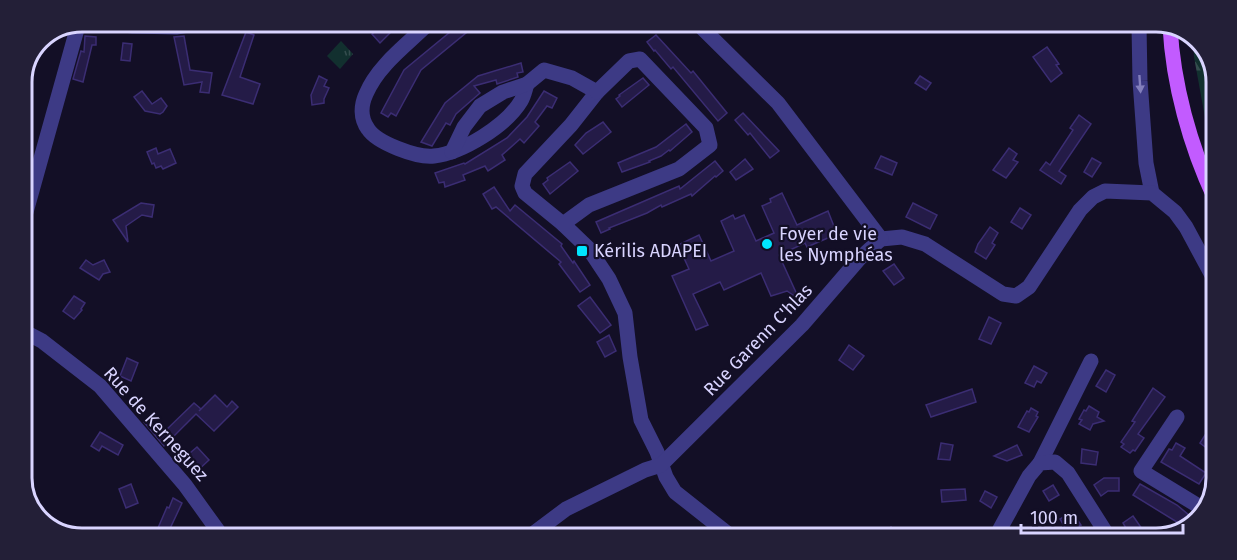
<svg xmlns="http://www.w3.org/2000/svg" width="1237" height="560" font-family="'Fira Sans',sans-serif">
	<defs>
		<pattern id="grass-tufts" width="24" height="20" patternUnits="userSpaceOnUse" patternTransform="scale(1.5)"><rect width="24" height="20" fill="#12302f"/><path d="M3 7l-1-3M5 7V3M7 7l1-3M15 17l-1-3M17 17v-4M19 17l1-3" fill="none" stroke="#344d4e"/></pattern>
		<pattern id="forest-firs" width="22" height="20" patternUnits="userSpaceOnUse" patternTransform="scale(1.5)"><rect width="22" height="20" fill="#12302f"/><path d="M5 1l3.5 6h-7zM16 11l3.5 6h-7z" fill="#344d4e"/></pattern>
	</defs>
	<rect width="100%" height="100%" fill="#130f26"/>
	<!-- grass -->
	<polygon fill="url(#grass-tufts)" points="341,41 353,54 340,69 327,56"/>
	<!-- forest -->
	<polygon fill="url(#forest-firs)" points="1193,36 1204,45 1216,77 1215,118 1208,134 1194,57"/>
	<!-- building -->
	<g fill="#241b47" stroke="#3b2d73" stroke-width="1.5">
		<polygon points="387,22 393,30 380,43 372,34"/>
		<polygon points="461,23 469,23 472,28 421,70 396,116 391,113 388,117 381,113 404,70"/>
		<polygon points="246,32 254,35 240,77 260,84 253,104 222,95"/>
		<polygon points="656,35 691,73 693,71 727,113 718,121 673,67 671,69 655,50 654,51 647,42"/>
		<polygon points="85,36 96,37 96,45 92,45 83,82 73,79 81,51 84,52"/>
		<polygon points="184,36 190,70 212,73 209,93 200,92 202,82 184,85 174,37"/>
		<polygon points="123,43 132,44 130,61 121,60"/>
		<polygon points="1047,47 1059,64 1056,65 1062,73 1051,82 1033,57"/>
		<polygon points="521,63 523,72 517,73 518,77 497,84 496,80 474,86 480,93 456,114 450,125 446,123 432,146 421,142 445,103 478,76"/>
		<polygon points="319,76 327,80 324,86 329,88 324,99 324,103 312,105 311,95"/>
		<polygon points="920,76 931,83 926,90 915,83"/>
		<polygon points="643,78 649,85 622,107 616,99 620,96 619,95"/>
		<polygon points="142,91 152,104 161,98 167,106 163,112 160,114 145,111 134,97"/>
		<polygon points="544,91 557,98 552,108 547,106 535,122 539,126 524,143 520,139 502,155 505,160 488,171 485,166 463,175 465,180 445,187 444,182 439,183 435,173 464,163 465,164 507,138 527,117"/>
		<polygon points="743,113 779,151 770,158 750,133 748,135 735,120"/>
		<polygon points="1079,115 1091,124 1059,171 1066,176 1061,184 1040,170 1046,162 1050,165 1073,130 1070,128"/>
		<polygon points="603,122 611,132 583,154 575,145 586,133"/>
		<polygon points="686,124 692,132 670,151 669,150 661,156 649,161 650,162 622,172 618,163 656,147"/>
		<polygon points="156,148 158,154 170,149 176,163 163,169 161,166 156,168 154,163 152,164 147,152"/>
		<polygon points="1009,148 1017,154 1013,160 1018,162 1006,178 993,170"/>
		<polygon points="881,156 897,163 892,175 875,168"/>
		<polygon points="1092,158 1101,163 1092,177 1084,172"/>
		<polygon points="745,159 753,169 736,180 730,172"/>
		<polygon points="715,161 723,171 716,177 715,176 692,196 691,194 662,207 661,205 647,213 609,228 610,229 601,233 596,222 679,186 680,189"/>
		<polygon points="570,162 578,171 550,194 543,184 548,180 547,178"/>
		<polygon points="494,187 510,211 515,205 562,244 561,246 573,263 574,261 590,285 580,292 559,264 561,262 496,207 492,209 483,194"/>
		<polygon points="782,193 797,225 828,211 837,234 807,247 805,243 779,255 799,299 787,291 771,296 761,273 724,290 720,282 693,294 708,325 696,330 672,276 689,269 678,245 699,235 711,261 734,251 721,221 733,215 735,219 744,215 756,241 774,233 762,206 771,202 770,199"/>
		<polygon points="141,203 154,205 152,217 142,215 126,226 128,242 113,220"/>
		<polygon points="913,203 937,215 930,229 906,217"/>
		<polygon points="1020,208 1031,215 1022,229 1011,222"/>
		<polygon points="990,227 998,233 992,243 995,245 986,259 975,252 978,244"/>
		<polygon points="86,260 93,265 104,260 110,272 103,274 99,280 80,268"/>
		<polygon points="894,264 904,278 894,285 883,271"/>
		<polygon points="74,296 85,303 81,309 82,310 74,319 63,311"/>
		<polygon points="590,297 611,325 600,333 578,306"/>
		<polygon points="989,317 1001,323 991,344 979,339"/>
		<polygon points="609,335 616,351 605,357 597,342"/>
		<polygon points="849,345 864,356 853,370 839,360"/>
		<polygon points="127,358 138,363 131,381 120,376"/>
		<polygon points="1034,366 1047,373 1041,383 1037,381 1034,387 1025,383"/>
		<polygon points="1106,370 1115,375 1106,392 1096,386"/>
		<polygon points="1153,388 1165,397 1138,434 1144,438 1135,451 1133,450 1130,453 1121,447 1124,444 1121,442 1135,422 1132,421"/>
		<polygon points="972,389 976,402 931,417 926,405"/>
		<polygon points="215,395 227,407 232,401 238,407 214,431 196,414 164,446 144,422 148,418 162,434 194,403 201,409 199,411"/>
		<polygon points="1089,406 1099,412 1097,417 1104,421 1093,424 1090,430 1079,424 1082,420 1079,419 1084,410 1086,411"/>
		<polygon points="1031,408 1038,412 1036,416 1038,417 1029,432 1018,427 1027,411 1029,412"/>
		<polygon points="1212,424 1212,452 1200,443"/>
		<polygon points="100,432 123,445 118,455 102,446 99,451 91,446"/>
		<polygon points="941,443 953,445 950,460 938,459"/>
		<polygon points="1176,443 1185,448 1180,456 1206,473 1199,484 1161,462 1169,449 1172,450"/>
		<polygon points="1017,445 1022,455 1007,461 994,456"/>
		<polygon points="197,447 209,460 195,473 183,459"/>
		<polygon points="1082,449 1098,452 1096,465 1081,463"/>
		<polygon points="1104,478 1119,478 1119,491 1108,491 1101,496 1094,485"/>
		<polygon points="131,484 138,503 126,508 119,489"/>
		<polygon points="1140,484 1177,505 1196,521 1190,528 1185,527 1133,495"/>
		<polygon points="1053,485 1059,495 1049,501 1043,491"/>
		<polygon points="965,489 966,500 942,502 941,490"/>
		<polygon points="985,491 997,497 991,508 980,501"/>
		<polygon points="173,498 182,503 167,535 155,535 167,507 169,508"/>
		<polygon points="1070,513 1073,518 1075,516 1081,525 1078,526 1081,531 1071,538 1060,519"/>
		<polygon points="1133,516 1149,539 1130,539 1123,529 1126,528 1123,523"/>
		<polygon points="891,527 902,538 880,538"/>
	</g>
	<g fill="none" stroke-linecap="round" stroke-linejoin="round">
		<!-- minor -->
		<g stroke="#3d3a85" stroke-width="15">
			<polyline points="88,21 133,26 176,27 208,22"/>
			<path d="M430,22C408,44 378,65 366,94C361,105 360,118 368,129C377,143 417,158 434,156C462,153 506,126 521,101C524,96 525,90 527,84"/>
			<polyline points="1139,26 1140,81 1146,163 1152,193"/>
			<polyline points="452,152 464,127 480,106 503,92 527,84 544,70 572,78 597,92 571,125 525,174 522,186 525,193 563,224 589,249 609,279 625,313 630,357 641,420 657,452 666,477 675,492 732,537"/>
			<polyline points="563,224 589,205 679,169 710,145 706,128 640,59 629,61 597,92"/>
			<polyline points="21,230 79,22"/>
			<polyline points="881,239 902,237 925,244 1003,294 1016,296 1029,287 1080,210 1093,197 1105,191 1152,193 1175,212 1186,227 1214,279"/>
			<polyline points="21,330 42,341 100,386 185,485 221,535"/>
			<polyline points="1177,417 1141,471 1205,510"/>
			<polyline points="1040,463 1091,361"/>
			<polyline points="530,536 566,509 645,470 661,465 802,325 859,259 881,239 778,103 698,24"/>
			<polyline points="995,538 1029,476 1040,463 1055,462 1068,473 1110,539"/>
		</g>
		<!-- major -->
		<path stroke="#c25bff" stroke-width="15" d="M1170,26C1173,84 1190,146 1215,199"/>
	</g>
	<!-- one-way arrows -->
	<defs><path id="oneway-solid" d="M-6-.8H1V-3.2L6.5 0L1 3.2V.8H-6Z" transform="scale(1.5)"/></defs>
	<use fill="#837fbc" href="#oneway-solid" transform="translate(1140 84) rotate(86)"/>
	<!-- markers -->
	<g fill="#00e5ff" stroke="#130f26" stroke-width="2">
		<circle cx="767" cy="244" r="6"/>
		<rect x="576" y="245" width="12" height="12" rx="3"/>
	</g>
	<g text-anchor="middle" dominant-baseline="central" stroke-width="4.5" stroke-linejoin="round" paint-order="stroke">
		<!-- poi labels -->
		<g font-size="18" fill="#d9d4ff" stroke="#130f26" text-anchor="start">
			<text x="779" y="234">Foyer de vie<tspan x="779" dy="21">les Nymphéas</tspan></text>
			<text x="594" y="251">Kérilis ADAPEI</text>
		</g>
		<!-- street labels -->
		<g font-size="18" fill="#d9d4ff" stroke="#130f26">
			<text transform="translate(758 340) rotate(-46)">Rue Garenn C'hlas</text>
			<text transform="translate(156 424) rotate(48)">Rue de Kerneguez</text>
		</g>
	</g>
	<!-- crop -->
	<path d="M0 0H1237V560H0ZM82 32H1156A50 50 0 0 1 1206 82V478A50 50 0 0 1 1156 528H82A50 50 0 0 1 32 478V82A50 50 0 0 1 82 32Z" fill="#231f37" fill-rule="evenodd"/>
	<path fill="none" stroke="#d9d4ff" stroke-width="3" d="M82 32H1156A50 50 0 0 1 1206 82V478A50 50 0 0 1 1156 528H82A50 50 0 0 1 32 478V82A50 50 0 0 1 82 32Z"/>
	<!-- scale -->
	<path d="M1021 524v9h162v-9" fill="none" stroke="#d9d4ff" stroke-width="3"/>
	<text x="1030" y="524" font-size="18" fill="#d9d4ff" stroke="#130f26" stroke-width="4.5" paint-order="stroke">100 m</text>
</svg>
